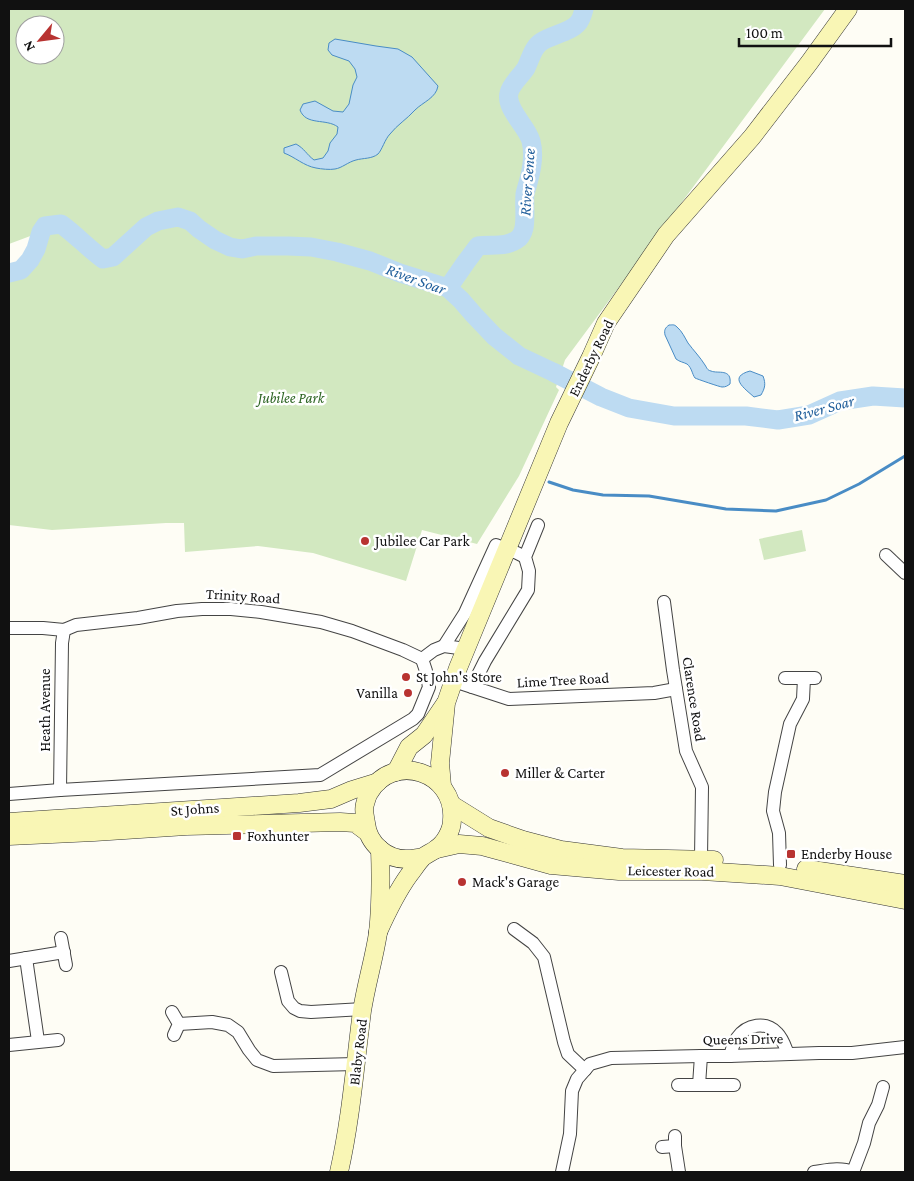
<svg xmlns="http://www.w3.org/2000/svg" width="914" height="1181" font-family="'Crimson Pro',serif">
	<rect width="100%" height="100%" fill="#fefdf5"/>
	<!-- green -->
	<g fill="#d2e8c0" fill-rule="evenodd">
		<path d="M9,9H825L565,360L556,387L559,390L519,476L477,544L422,530L406,581L313,553L258,546L185,552L184,523H166L52,530L9,525V273C12,272 17,272 21,270C32,264 37,244 41,232L9,244ZM25,25H55V55H25Z"/>
		<polygon points="802,530 806,551 764,560 759,539"/>
	</g>
	<!-- water -->
	<g fill="#bddbf2" stroke="#498cc5">
		<path d="M335,39L376,46L398,49L412,57L438,86C436,98 423,102 415,110C407,119 397,125 390,134C385,139 382,150 378,154C372,159 363,158 356,160C348,162 342,168 335,169C330,170 321,169 316,168C304,166 295,157 284,153V148L296,144C305,149 306,154 314,160L323,158L328,151L330,143L337,134L338,127C326,118 306,126 300,110L303,104L315,101L333,111L343,112L349,104L353,85L357,77L355,69L349,61L332,55L328,50L329,43Z"/>
		<path d="M669,325C673,325 674,324 677,327C682,331 685,338 688,343C694,351 700,357 705,365C707,368 707,370 711,371C718,374 732,368 730,384C727,386 726,387 722,387C720,387 697,379 695,378C692,374 692,368 687,364C683,362 680,362 676,359L665,335C664,330 665,328 669,325Z"/>
		<path d="M750,371L763,376C766,384 765,388 761,395L754,397C744,388 728,377 750,371Z"/>
	</g>
	<g fill="none" stroke-linecap="round" stroke-linejoin="round">
		<!-- stream -->
		<polyline stroke="#498cc5" stroke-width="3" points="549,482 573,490 603,495 649,496 726,509 776,511 826,500 859,484 905,456"/>
		<!-- river -->
		<g stroke="#bddbf2" stroke-width="19">
			<path d="M9,273L21,270L30,260L36,249L41,232L45,226L61,224C76,235 88,248 103,259L113,257L146,227L158,221L178,217L190,221L199,229L215,240L230,247L242,249L256,246H288L311,247L337,252L370,261L400,273L448,288L461,300L474,315L494,336L519,356L553,372L601,397L629,408L674,416H746L778,420L809,415L840,401L873,396L905,398"/>
			<path d="M448,288L466,262L478,246C492,244 507,248 519,238C521,236 523,232 524,228C526,217 524,205 525,194C526,189 528,184 529,179C532,168 534,153 531,141C527,126 505,109 509,93C511,84 521,76 526,68C530,60 533,47 541,42C551,35 571,32 578,23C581,20 583,13 584,9"/>
		</g>
		<!-- street casing -->
		<g stroke="#444" stroke-width="14">
			<g id="street">
				<polyline points="886,555 905,573"/>
				<polyline points="664,602 673,670 686,751 702,787 701,858"/>
				<polyline points="9,628 43,628 64,630 76,625 138,618 177,611 202,609 231,609 261,612 321,622 352,631 403,650 422,659"/>
				<polyline points="444,646 465,613 496,545 517,553 525,557"/>
				<polyline points="422,659 434,650 444,646 466,649"/>
				<polyline points="785,678 815,678"/>
				<polyline points="454,681 509,699 654,693 676,689"/>
				<polyline points="472,687 485,661 528,590 529,571 525,557 538,525"/>
				<polyline points="60,790 62,643 64,630"/>
				<polyline points="9,794 60,790 320,775 413,719 418,714 429,687 426,671 422,659"/>
				<polyline points="780,865 779,833 773,811 775,792 790,724 803,699 804,678"/>
				<polyline points="514,929 533,943 544,957 564,1042 568,1054 585,1070"/>
				<polyline points="61,938 66,965"/>
				<polyline points="26,958 38,1041"/>
				<polyline points="9,961 64,952"/>
				<polyline points="281,972 288,1001 294,1008 300,1011 311,1012 363,1009"/>
				<polyline points="172,1012 179,1024 174,1035"/>
				<polyline points="179,1024 212,1022 228,1025 238,1032 249,1050 257,1060 273,1066 356,1064"/>
				<polyline points="9,1045 58,1040"/>
				<path d="M730,1056C732,1050 733,1043 737,1038C747,1024 766,1021 777,1033C783,1039 785,1047 788,1054"/>
				<polyline points="678,1085 734,1085"/>
				<polyline points="699,1085 701,1056"/>
				<polyline points="675,1136 675,1146 679,1172"/>
				<polyline points="662,1147 675,1146"/>
				<polyline points="562,1172 570,1134 572,1091 577,1079 590,1064 611,1058 701,1056 730,1056 819,1053 852,1053 905,1047"/>
				<path d="M814,1172C828,1170 840,1167 853,1172"/>
				<polyline points="853,1172 864,1143 869,1123 878,1105 883,1087"/>
			</g>
		</g>
		<!-- secondary casing -->
		<g stroke="#333" stroke-width="19">
			<g id="secondary">
				<polyline points="396,772 409,747 424,735 445,704"/>
				<polyline points="442,786 440,763 446,703 458,668 559,423 591,357 606,323 666,235 752,137 809,63 848,9"/>
				<polyline points="452,805 489,828 523,840 561,850 622,858 714,860"/>
				<polyline points="9,822 299,803 331,799 352,790 378,782"/>
				<polyline points="9,836 94,832 186,826 340,822 355,823 367,832"/>
				<polyline points="437,849 459,844 482,846 551,865 619,871 702,871 780,876 905,900"/>
				<polyline points="806,869 905,884"/>
				<path d="M378,932C387,912 396,893 409,875C413,870 418,862 423,857C427,854 432,852 436,849C445,843 452,830 452,820C456,772 393,751 369,793C367,796 366,801 365,804C363,810 365,817 366,823C368,844 387,860 408,859C413,859 418,858 423,857"/>
				<path d="M339,1172C351,1119 355,1065 362,1011C366,985 374,959 378,933C381,905 381,877 380,849"/>
			</g>
		</g>
		<!-- street -->
		<use href="#street" stroke="#fff" stroke-width="12"/>
		<!-- secondary -->
		<use href="#secondary" stroke="#f9f6b5" stroke-width="18"/>
	</g>
	<!-- markers -->
	<g fill="#b83331" stroke="#fff" stroke-width="2">
		<circle cx="365" cy="541" r="5"/>
		<circle cx="406" cy="677" r="5"/>
		<circle cx="408" cy="693" r="5"/>
		<circle cx="505" cy="773" r="5"/>
		<rect x="232" y="831" width="10" height="10" rx="2.5"/>
		<rect x="786" y="849" width="10" height="10" rx="2.5"/>
		<circle cx="462" cy="882" r="5"/>
	</g>
	<g text-anchor="middle" dominant-baseline="central" stroke-width="5" stroke-linejoin="round" paint-order="stroke">
		<!-- street labels -->
		<g font-size="15" fill="#111" stroke="#fff">
			<text transform="translate(591 358) rotate(-64)">Enderby Road</text>
			<text transform="translate(243 596) rotate(4)">Trinity Road</text>
			<text transform="translate(563 680) rotate(-3)">Lime Tree Road</text>
			<text transform="translate(694 699) rotate(81)">Clarence Road</text>
			<text transform="translate(45 710) rotate(-90)">Heath Avenue</text>
			<text transform="translate(195 809) rotate(-4)">St Johns</text>
			<text transform="translate(671 871) rotate(1)">Leicester Road</text>
			<text transform="translate(743 1039) rotate(-1)">Queens Drive</text>
			<text transform="translate(358 1052) rotate(-83)">Blaby Road</text>
		</g>
		<!-- park labels -->
		<g font-size="15" font-style="italic" fill="#2e6524" stroke="#fff">
			<text x="291" y="398">Jubilee Park</text>
		</g>
		<!-- poi labels -->
		<g font-size="15" fill="#111" stroke="#fff" text-anchor="start">
			<text x="375" y="541">Jubilee Car Park</text>
			<text x="416" y="677">St John's Store</text>
			<text x="398" y="693" text-anchor="end">Vanilla</text>
			<text x="515" y="773">Miller &amp; Carter</text>
			<text x="247" y="836">Foxhunter</text>
			<text x="801" y="854">Enderby House</text>
			<text x="472" y="882">Mack's Garage</text>
		</g>
		<!-- water labels -->
		<g font-size="16" font-style="italic" fill="#215f9b" stroke="#fff">
			<text transform="translate(527 182) rotate(-86)">River Sence</text>
			<text transform="translate(416 279) rotate(20)">River Soar</text>
			<text transform="translate(824 408) rotate(-15)">River Soar</text>
		</g>
	</g>
	<!-- border -->
	<rect width="914" height="1181" fill="none" stroke="#111111" stroke-width="20"/>
	<!-- north arrow -->
	<g transform="translate(40 40) rotate(241)"><circle r="24" fill="#ffffff" stroke="#a0a0a0"/>
	<path d="M0-4L9 19L0 12L-9 19Z" fill="#b83331"/>
	<text y="-8" font-size="14" font-weight="bold" text-anchor="middle" fill="#111111">N</text>
	</g>
	<!-- scale -->
	<path d="M739 38v8h152v-8" fill="none" stroke="#111111" stroke-width="2.5"/>
	<text x="746" y="38" font-size="15" fill="#111111" stroke="#ffffff" stroke-width="4" paint-order="stroke">100 m</text>
</svg>
